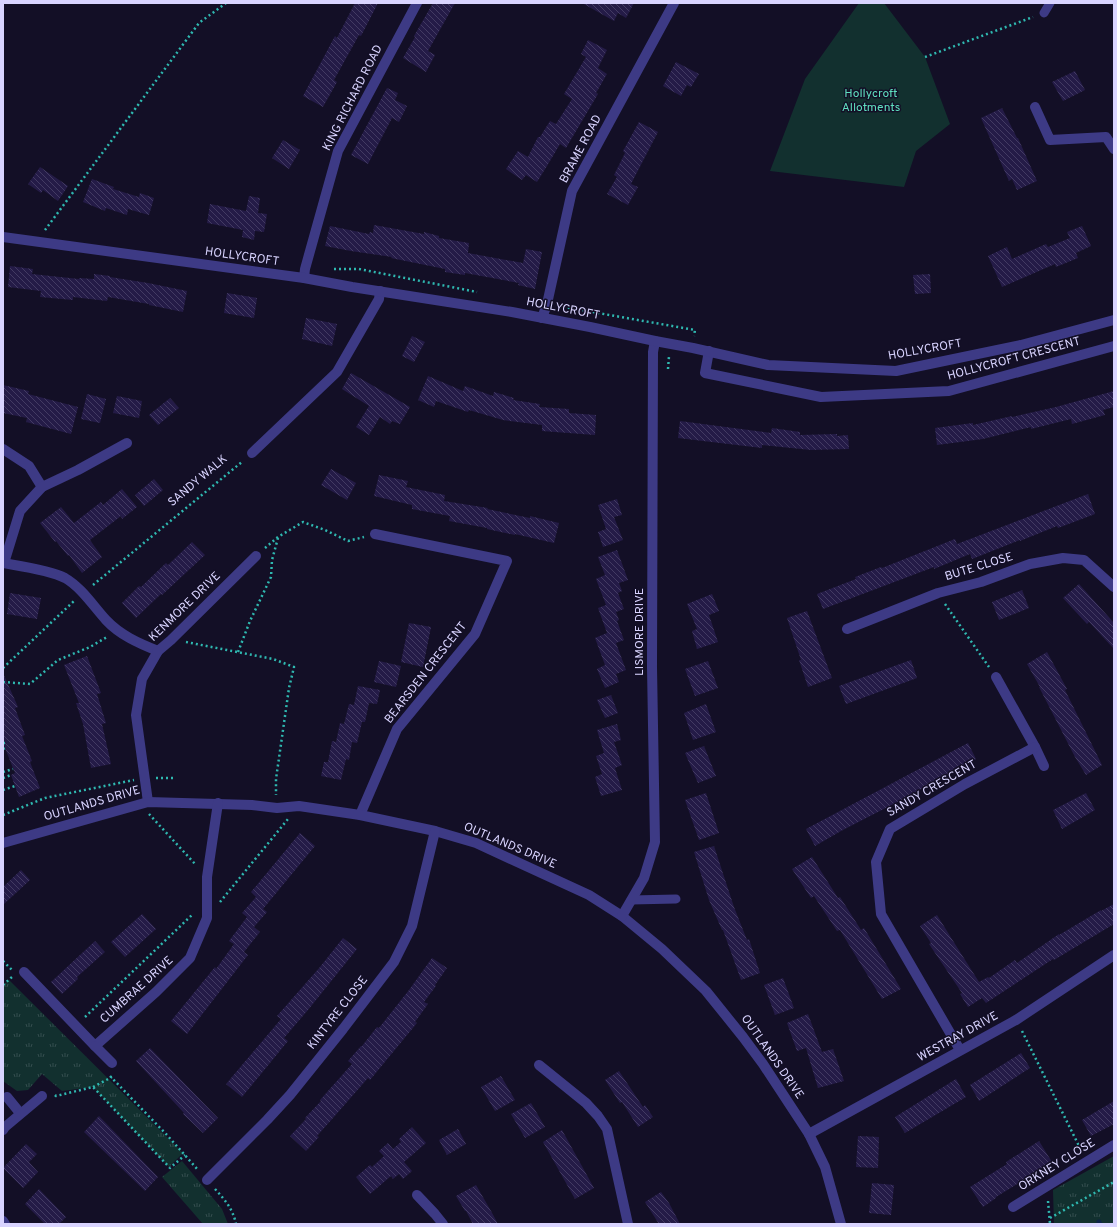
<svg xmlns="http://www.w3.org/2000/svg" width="1117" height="1227" font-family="Overpass,sans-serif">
	<defs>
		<pattern id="grass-tufts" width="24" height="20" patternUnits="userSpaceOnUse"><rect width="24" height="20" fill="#12302f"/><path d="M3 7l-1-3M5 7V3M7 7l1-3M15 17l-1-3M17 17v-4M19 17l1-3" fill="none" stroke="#344d4e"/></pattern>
		<pattern id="building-back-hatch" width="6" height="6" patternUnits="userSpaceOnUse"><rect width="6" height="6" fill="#241b47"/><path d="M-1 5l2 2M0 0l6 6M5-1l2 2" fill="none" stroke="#433b63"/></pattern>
	</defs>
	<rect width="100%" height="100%" fill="#130f26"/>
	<!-- grass -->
	<g fill="url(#grass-tufts)">
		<polygon points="9,980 183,1153 169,1167 93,1087 62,1091 42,1074 28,1090 17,1091 3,1081 3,985"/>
		<polygon points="1114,1156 1114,1224 1054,1224 1053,1190"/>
		<polygon points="182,1161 222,1209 228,1224 203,1224 162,1177"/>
	</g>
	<!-- garden -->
	<polygon fill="#12302f" points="859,3 884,3 925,57 950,124 916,151 904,187 770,171 805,79"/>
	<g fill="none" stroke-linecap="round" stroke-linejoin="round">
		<!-- stream -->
		<polyline stroke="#0c2248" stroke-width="5" points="1099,1222 1100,1224"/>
	</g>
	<!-- building -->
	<g fill="url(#building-back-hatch)">
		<polygon points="355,3 378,3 361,36 359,35 334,80 337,82 323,107 303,96 335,36 337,38"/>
		<polygon points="433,3 455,3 428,51 435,55 426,72 403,58 415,37 414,36"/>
		<polygon points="582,3 634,3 626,18 618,13 614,21"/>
		<polygon points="588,40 607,50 598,68 607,74 596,93 598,94 566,148 560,144 547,166 537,182 526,175 522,180 506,169 518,151 528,157 538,137 540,137 550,121 556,124 572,99 564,94 586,57 581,54"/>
		<polygon points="676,62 699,74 691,87 687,85 681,96 663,86"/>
		<polygon points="1075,71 1085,90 1063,101 1052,82"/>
		<polygon points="387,88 398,93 395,100 407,106 399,122 392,118 368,164 351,155"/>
		<polygon points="1002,108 1017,138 1018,138 1037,181 1017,190 1012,179 1009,181 981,118"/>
		<polygon points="639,122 658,132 631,184 638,187 628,205 607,194 617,177 614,175 625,153 623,151"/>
		<polygon points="283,140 300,150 289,169 272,158"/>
		<polygon points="40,167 68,186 58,201 43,190 41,193 28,184"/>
		<polygon points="92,179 114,187 113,189 139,197 140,193 154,198 149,215 128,209 127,215 106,208 105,211 83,202"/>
		<polygon points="249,196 260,198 258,213 267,214 264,232 255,231 254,240 242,237 243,230 207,223 210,204 246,211"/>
		<polygon points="374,225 424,234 424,232 439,236 439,238 469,243 468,253 523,263 526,249 542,252 535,289 518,285 519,283 465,273 465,275 445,272 445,269 391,258 392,257 351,251 325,246 330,226 369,234 370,232 373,233"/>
		<polygon points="1082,226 1091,246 1076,253 1078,258 1056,267 1055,264 1002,287 988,256 1007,247 1012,259 1046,244 1048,247 1070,238 1067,232"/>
		<polygon points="10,266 33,269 32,274 79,279 79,278 94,279 94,274 110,276 110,277 148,283 187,291 183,312 149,305 149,304 108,297 107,301 73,297 73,300 40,297 41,291 8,287"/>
		<polygon points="930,274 931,293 915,294 913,275"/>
		<polygon points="227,293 257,298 254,318 224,313"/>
		<polygon points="306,318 337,324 332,346 302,339"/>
		<polygon points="412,336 425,342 414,362 402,356"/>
		<polygon points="351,373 410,407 400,424 392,421 390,424 380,417 369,435 356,427 369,406 342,389"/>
		<polygon points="428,376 463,391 465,386 493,396 494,392 514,398 513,400 540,404 539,407 569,409 569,413 596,415 595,435 542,431 542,425 503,420 469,410 468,412 436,401 434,407 418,400"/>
		<polygon points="3,385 29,391 28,394 78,407 71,434 26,422 27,418 3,413"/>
		<polygon points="1114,391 1114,407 1103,410 1105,415 1072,424 1071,419 1031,429 1031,427 983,439 937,445 935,428 973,423 973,425 1012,416 1012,417 1056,407"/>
		<polygon points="87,394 106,399 100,423 81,419"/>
		<polygon points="117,396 142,401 139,418 113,413"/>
		<polygon points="170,398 179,408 158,425 149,415"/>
		<polygon points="680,421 771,433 772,428 800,432 800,435 837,434 837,436 848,435 849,449 811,450 762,445 762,448 678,438"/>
		<polygon points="331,469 356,483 347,500 321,485"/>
		<polygon points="379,475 408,481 406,487 445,495 444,501 488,508 487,509 530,518 530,516 559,523 554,543 515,534 515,535 487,529 487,528 449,521 450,516 412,509 412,505 374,496"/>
		<polygon points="154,479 163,490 144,506 135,495"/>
		<polygon points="122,489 137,507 122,519 121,516 90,540 102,557 82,573 69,555 68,556 56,541 55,542 40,523 61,507 74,523 101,502 103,505"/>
		<polygon points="1088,494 1095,514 1058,528 1057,526 1020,541 1020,540 972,559 970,554 934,569 934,567 823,609 817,594 856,579 855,577 881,567 882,568 955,539 957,544"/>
		<polygon points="617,499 622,515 614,517 623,540 603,547 598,532 606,529 598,505"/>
		<polygon points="192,542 205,555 162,595 161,594 136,618 122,603 139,586 141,587 166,563 168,565"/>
		<polygon points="617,550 628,580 619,583 622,591 618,593 624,609 616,612 619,620 617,621 624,640 616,643 626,670 616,674 619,682 605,688 597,669 605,665 595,638 607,633 598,608 606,605 596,579 605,575 598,557"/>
		<polygon points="1079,584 1114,623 1114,649 1089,622 1087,624 1063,598"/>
		<polygon points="1022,590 1029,608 999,620 992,602"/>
		<polygon points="10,593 41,598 37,619 7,614"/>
		<polygon points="712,594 719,611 709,615 718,642 697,649 692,631 697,629 687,604"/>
		<polygon points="807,611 832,678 808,687 799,660 801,660 787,618"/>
		<polygon points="409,623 431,627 423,667 401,662"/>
		<polygon points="1047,652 1067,689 1065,690 1102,765 1086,775 1075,757 1039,687 1040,687 1027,664"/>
		<polygon points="87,656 101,693 97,694 106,723 102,724 111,764 91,768 83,724 76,703 79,703 64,665"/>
		<polygon points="911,660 917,678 846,704 839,686"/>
		<polygon points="379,661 401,666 396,687 374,682"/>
		<polygon points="708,661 718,688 695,696 685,669"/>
		<polygon points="3,673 18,707 15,708 25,735 22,736 32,761 30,762 40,788 19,797 11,775 15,773 3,743"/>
		<polygon points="358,686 380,690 377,704 369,703 365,722 362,722 357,743 352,742 349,760 346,759 341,780 321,776 324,762 328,762 332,741 336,742 340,723 344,724 349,704 354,705"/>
		<polygon points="611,695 618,713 605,718 597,700"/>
		<polygon points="706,704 716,732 693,740 684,713"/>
		<polygon points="617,724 621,740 614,742 622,765 615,768 622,790 601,796 595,777 602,774 596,756 604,753 597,730"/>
		<polygon points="968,743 976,759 909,796 841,831 815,846 806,829"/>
		<polygon points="704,746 716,776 698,783 685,753"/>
		<polygon points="706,793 719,833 699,840 685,800"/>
		<polygon points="1086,793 1095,810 1062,829 1053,810"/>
		<polygon points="300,833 315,846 263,909 267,912 254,927 260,932 244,952 248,955 187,1034 171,1021 215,967 216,969 234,944 229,941 247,917 242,913 256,897 251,892"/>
		<polygon points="714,846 734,907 747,940 749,939 760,973 741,980 723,930 722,930 709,900 694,852"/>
		<polygon points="812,857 838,898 840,897 861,930 864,928 901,989 882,999 840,930 837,931 814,896 811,898 792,869"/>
		<polygon points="21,870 30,880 3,905 3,887"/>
		<polygon points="1114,904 1114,924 1054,960 1053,959 986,1003 982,998 968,1007 960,994 962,993 929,944 931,943 920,926 937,915 955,944 979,982 988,977 989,978 1015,960 1017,963 1059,934 1059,935 1101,910 1101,911"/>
		<polygon points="142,914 156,929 125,957 111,942"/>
		<polygon points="343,938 357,949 308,1010 284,1038 288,1041 242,1097 226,1084 281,1019 277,1016 320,967"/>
		<polygon points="95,941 105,952 77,977 78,979 62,994 51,982"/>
		<polygon points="432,958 447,968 435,985 436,986 424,1002 428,1004 415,1022 417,1023 370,1080 368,1078 333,1118 317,1136 319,1137 306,1151 290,1136 306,1119 305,1118 321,1101 320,1100 352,1064 348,1061 361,1046 362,1046 377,1027 379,1028 409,990"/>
		<polygon points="783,978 794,1008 775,1015 764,985"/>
		<polygon points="808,1014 822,1052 833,1049 844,1081 818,1088 806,1048 797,1051 787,1023"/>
		<polygon points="150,1048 218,1118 203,1133 183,1114 184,1113 136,1061"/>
		<polygon points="1021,1053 1030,1068 979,1101 970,1085"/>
		<polygon points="619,1071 643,1107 645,1105 653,1117 638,1127 622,1102 620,1103 605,1080"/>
		<polygon points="501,1076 515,1100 495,1111 481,1087"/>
		<polygon points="956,1079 966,1097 905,1133 895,1117"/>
		<polygon points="1114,1101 1114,1124 1091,1136 1082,1120"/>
		<polygon points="531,1103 545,1127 525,1138 511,1114"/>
		<polygon points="99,1116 158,1177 145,1191 84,1132"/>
		<polygon points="412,1127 426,1143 404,1162 412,1171 403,1179 399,1174 393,1179 391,1176 370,1194 356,1177 370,1165 372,1167 384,1156 379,1151 388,1143 393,1149 401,1142 399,1139"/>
		<polygon points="458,1129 466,1144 447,1155 439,1140"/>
		<polygon points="562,1130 594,1188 575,1199 543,1142"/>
		<polygon points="858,1136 879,1137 878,1168 856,1167"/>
		<polygon points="1039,1141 1052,1162 1032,1174 1032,1175 996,1197 996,1198 983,1207 970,1187 1007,1164 1006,1162"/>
		<polygon points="26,1144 37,1154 29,1162 38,1172 23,1188 3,1168"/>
		<polygon points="872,1183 894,1185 891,1215 869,1213"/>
		<polygon points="476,1185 491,1211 498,1224 473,1224 466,1211 465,1211 456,1196"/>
		<polygon points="39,1189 66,1217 59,1224 45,1224 25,1204"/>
		<polygon points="661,1192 669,1203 680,1224 659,1224 645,1202"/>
	</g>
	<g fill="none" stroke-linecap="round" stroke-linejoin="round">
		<!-- path -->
		<g stroke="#2fb8b0" stroke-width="2.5" stroke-dasharray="2 3" stroke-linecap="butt">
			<polyline points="925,57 1033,17"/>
			<polyline points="45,230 199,23 226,3"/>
			<polyline points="334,269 359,269 477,292"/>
			<polyline points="558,306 695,330 694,336"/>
			<polyline points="668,369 669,356"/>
			<polyline points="265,548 278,537 303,522 325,530 348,541 364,537"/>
			<polyline points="93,585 243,461"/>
			<polyline points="945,604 989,667"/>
			<polyline points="186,642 273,659 294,667 289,688 276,779 276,795"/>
			<polyline points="238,652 250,621 271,577 272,560 278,538"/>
			<polyline points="3,668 74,601"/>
			<polyline points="3,682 30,684 58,660 90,647 107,637"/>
			<polyline points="3,743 5,743"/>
			<polyline points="3,749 5,748"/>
			<polyline points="3,772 13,769"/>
			<polyline points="3,778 11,775"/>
			<polyline points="156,778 176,778"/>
			<polyline points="3,790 15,786"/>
			<polyline points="149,814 196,865"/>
			<polyline points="3,815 45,798 134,780"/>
			<polyline points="220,902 288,819"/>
			<polyline points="3,961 12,970"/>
			<polyline points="3,985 13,976"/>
			<polyline points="85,1017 193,914"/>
			<polyline points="1022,1031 1081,1150"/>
			<polyline points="110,1076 167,1135 198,1170"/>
			<polyline points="93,1087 112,1077"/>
			<polyline points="55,1095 56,1096 93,1087 170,1168 185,1155"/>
			<path d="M215,1189C225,1200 233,1209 236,1224"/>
			<polyline points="1048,1201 1050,1224"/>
			<polyline points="1050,1218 1114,1182"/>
		</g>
		<!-- service -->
		<g stroke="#3d3a85" stroke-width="9">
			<polyline points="1044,13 1050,3"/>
			<polyline points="631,900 676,899"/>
		</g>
		<!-- minor -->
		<g stroke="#3d3a85" stroke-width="10">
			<polyline points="1035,107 1050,140 1106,137 1114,149"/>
			<polyline points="304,278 305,269 338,151 417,3"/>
			<polyline points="542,318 547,304 572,191 674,3"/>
			<polyline points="709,351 705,373 821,397 949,391 1114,346"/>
			<polyline points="3,449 29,466 42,487"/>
			<polyline points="252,453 337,372 379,299 380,291"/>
			<path d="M3,563C20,566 50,570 65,578C81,587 94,607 106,620C120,635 138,643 158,651"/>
			<polyline points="4,563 20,511 42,487 78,470 127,443"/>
			<polyline points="847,629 938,593 981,582 1030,564 1063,558 1084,560 1114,587"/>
			<polyline points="996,677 1035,747 1044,766"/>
			<polyline points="148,802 136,715 142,679 158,651 171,640 256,556"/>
			<polyline points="360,815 397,729 475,634 507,561 375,534"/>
			<polyline points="3,843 148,802 252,805 277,808 299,806 360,815 435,831 476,843 589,895 622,916 662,949 706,991 743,1037 763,1064 809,1134 825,1167 841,1224"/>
			<polyline points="622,916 644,878 655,842 652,667 653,352 655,341"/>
			<polyline points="24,972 95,1046 156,992 190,958 207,918 207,877 218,803"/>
			<polyline points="95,1046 112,1063"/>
			<polyline points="960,1050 881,914 876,862 890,829 965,784 1035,747"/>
			<polyline points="539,1065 586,1103 598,1116 607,1129 628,1224"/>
			<polyline points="7,1097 20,1113"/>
			<polyline points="3,1130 5,1127 42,1096"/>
			<polyline points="809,1134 1016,1020 1114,955"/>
			<polyline points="207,1180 267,1120 290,1095 343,1029 394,962 412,926 435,831"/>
			<polyline points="417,1195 435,1214 443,1224"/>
			<polyline points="1013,1207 1114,1145"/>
			<polyline points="3,1221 5,1224"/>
		</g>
		<!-- tertiary -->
		<polyline stroke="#3d3a85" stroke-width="10" points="3,237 304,278 352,287 512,312 590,327 655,341 693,348 768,365 896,371 1021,345 1114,320"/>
	</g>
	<g text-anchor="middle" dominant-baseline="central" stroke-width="3" stroke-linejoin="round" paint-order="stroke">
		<!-- park labels -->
		<g font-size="12" fill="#5fe0c0" stroke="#130f26">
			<text x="871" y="94">Hollycroft<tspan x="871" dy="14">Allotments</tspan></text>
		</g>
		<!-- street labels -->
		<g font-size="12" fill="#d9d4ff" stroke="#130f26">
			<text transform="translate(353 98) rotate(-63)">KING RICHARD ROAD</text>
			<text transform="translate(581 149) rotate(-62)">BRAME ROAD</text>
			<text transform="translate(242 257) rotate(8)">HOLLYCROFT</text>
			<text transform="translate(563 309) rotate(11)">HOLLYCROFT</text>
			<text transform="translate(925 350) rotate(-10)">HOLLYCROFT</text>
			<text transform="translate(1014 359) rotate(-15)">HOLLYCROFT CRESCENT</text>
			<text transform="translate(198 481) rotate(-40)">SANDY WALK</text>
			<text transform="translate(979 567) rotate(-17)">BUTE CLOSE</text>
			<text transform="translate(185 607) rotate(-44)">KENMORE DRIVE</text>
			<text transform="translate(640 632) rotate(-90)">LISMORE DRIVE</text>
			<text transform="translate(426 673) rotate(-52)">BEARSDEN CRESCENT</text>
			<text transform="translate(932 789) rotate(-30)">SANDY CRESCENT</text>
			<text transform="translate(92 804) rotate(-16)">OUTLANDS DRIVE</text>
			<text transform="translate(510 846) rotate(23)">OUTLANDS DRIVE</text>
			<text transform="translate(137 990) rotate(-42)">CUMBRAE DRIVE</text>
			<text transform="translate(338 1013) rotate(-52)">KINTYRE CLOSE</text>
			<text transform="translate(958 1037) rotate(-29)">WESTRAY DRIVE</text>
			<text transform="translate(772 1057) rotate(55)">OUTLANDS DRIVE</text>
			<text transform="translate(1057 1165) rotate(-32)">ORKNEY CLOSE</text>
		</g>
	</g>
	<!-- border -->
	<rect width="1117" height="1227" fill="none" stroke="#d9d4ff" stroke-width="8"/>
</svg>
